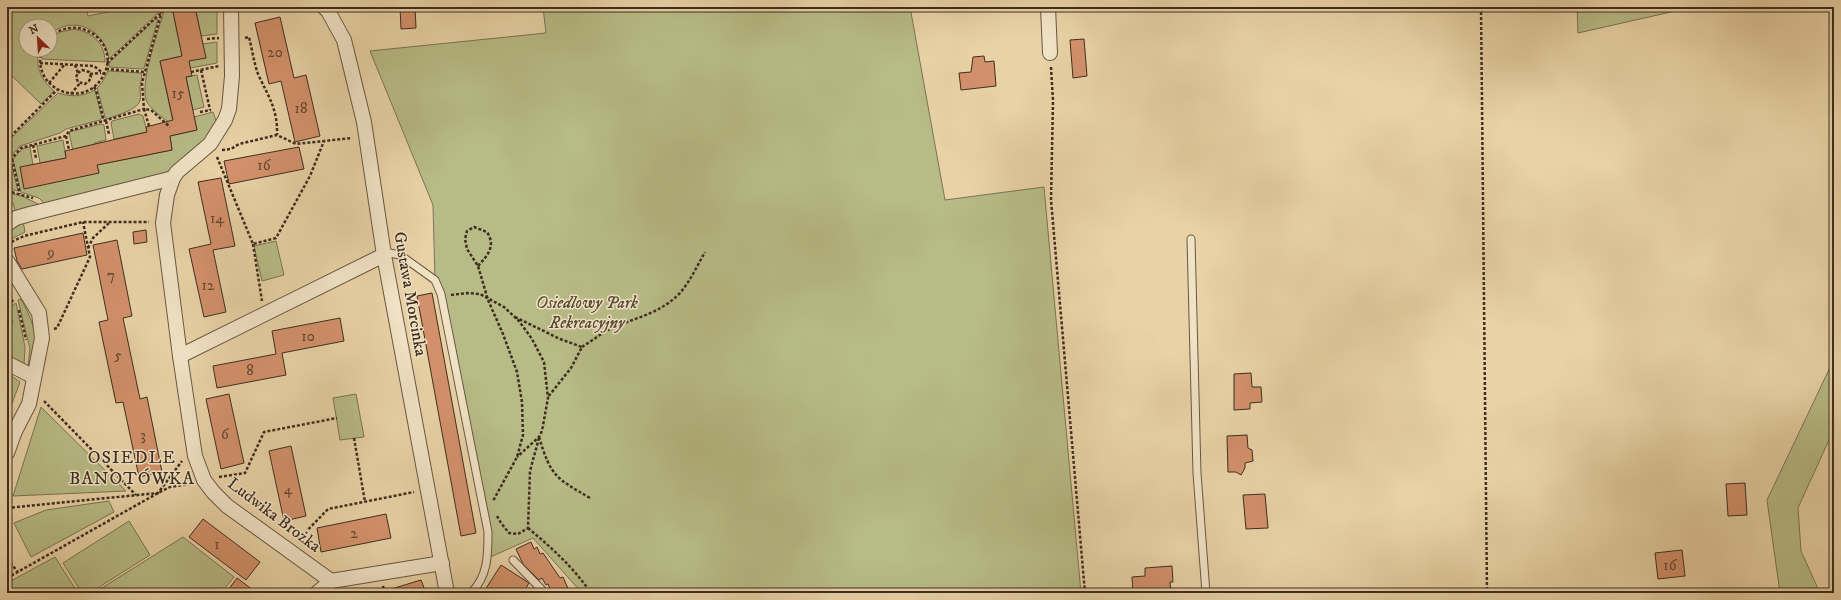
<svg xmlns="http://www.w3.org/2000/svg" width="1841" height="600" font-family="'IM FELL DW Pica',serif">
	<rect width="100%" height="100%" fill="#e8d2a6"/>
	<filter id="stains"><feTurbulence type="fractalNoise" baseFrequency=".005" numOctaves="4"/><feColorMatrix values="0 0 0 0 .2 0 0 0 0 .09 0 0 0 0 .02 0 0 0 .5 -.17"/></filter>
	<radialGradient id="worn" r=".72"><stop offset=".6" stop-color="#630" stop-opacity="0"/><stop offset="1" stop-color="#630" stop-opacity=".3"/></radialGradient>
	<!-- green -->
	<g fill="#b7bb86" stroke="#7b7453">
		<path d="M7,7H86L88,16L133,7H161L158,13L109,59C105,30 74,14 50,34V26H26V50H39C35,67 41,80 54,91L41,104L7,71Z"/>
		<path d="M165,7H172L182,56L160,61L174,126C165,119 153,112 147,102C138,85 160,27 165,7Z"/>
		<polygon points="211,7 217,7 217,34 201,36 196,11"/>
		<polygon points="543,7 910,7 945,200 1044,187 1081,593 582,593 533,538 488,558 488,532 435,280 433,205 370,51 546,33"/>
		<polygon points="1577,7 1693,7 1578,33"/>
		<polygon points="155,19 158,19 144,68 142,69 109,67 109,63"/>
		<path d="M75,29C92,32 105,43 105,62L42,59L44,50H50V39L60,32Z"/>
		<polygon points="217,42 217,63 185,69 183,62 203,44"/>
		<path d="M108,71L141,73C143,78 140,83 140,88C140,92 141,97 140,101C136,111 116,115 107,119L105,117L97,88L103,81Z"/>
		<polygon points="197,75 204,107 193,110 186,77"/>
		<path d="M95,90L102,118L100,120L66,129L60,133L20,146L7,161V142L58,93C71,97 82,97 95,90Z"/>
		<polygon points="213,112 218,126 214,133 176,168 168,172 46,205 39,198 21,192 13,159 22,149 30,147 33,165 99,173 97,165 172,150 170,136 197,130 194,117"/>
		<polygon points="139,114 143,116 147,132 114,139 111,123 112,121"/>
		<polygon points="101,124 104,125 106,140 94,143 96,152 74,156 69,132"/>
		<polygon points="63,140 66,158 40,163 37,146"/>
		<polygon points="11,162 18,191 7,188 7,166"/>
		<polygon points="7,192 24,197 40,205 16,214 13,203 7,205"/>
		<path d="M23,221L25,232L7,241C7,227 11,227 23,221Z"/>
		<polygon points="276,241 284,275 262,281 254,246"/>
		<path d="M21,299C30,315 46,350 28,365L30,349L18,300Z"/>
		<polygon points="16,303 25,347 24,365 7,359 7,327 13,322 7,313 7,310"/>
		<polygon points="1834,359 1834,429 1798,508 1801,551 1820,593 1780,593 1767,500"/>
		<polygon points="7,373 20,382 7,417 7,394 9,390 7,389"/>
		<polygon points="356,394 364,437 340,440 333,398"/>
		<polygon points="41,407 126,491 13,496"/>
		<polygon points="109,501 114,512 31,557 14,523 46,510"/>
		<polygon points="129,521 150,555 90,593 82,593 63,563"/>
		<polygon points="183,537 234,577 221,593 94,593"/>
		<polygon points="55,557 78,593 7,593 7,583"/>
	</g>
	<!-- building -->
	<g fill="#d3916b" stroke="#3f2e20">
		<polygon points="172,7 195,7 206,58 189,61 192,76 186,77 197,130 170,136 172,150 97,165 99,173 24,189 20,167 66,158 65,151 147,132 146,127 173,120 160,61 182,56"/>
		<polygon points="400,7 415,7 416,28 401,29"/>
		<polygon points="280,17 294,78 306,75 320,136 295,142 281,81 269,84 255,23"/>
		<polygon points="1084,39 1087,76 1073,78 1070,40"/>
		<polygon points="984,56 985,62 994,61 996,86 961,90 959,73 971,72 973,57"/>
		<polygon points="299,147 304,169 229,184 224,161"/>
		<polygon points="221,178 235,246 213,250 226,312 204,317 189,249 211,244 198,182"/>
		<polygon points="146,230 147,242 134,244 133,232"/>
		<polygon points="83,233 87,255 22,269 17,261 14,248"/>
		<polygon points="117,240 132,316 123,318 140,399 147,397 162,472 139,477 123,402 116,403 99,322 108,320 93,245"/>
		<polygon points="432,293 476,533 461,536 417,296"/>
		<polygon points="340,318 344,341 282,353 286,375 217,388 213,366 276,354 272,331"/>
		<polygon points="1251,373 1252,387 1261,387 1262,402 1250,403 1250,409 1234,410 1234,374"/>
		<polygon points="229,394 244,463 221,469 206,399"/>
		<polygon points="1247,435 1248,448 1252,450 1253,461 1245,463 1245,468 1241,475 1236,472 1228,472 1227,436"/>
		<polygon points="291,446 306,516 284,521 269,451"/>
		<polygon points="1745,483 1747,515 1728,516 1726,484"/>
		<polygon points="1265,494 1268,528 1246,529 1243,495"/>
		<polygon points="386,514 391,538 321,552 317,528"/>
		<polygon points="203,519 260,562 246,580 189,537"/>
		<polygon points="531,542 534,549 537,547 540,554 543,553 560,578 563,577 570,593 552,593 548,584 546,585 542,578 539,580 523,564 516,549"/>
		<polygon points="1682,550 1685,576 1658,579 1655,553"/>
		<polygon points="501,565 529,583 523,593 483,593"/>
		<polygon points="1172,566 1173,582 1170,582 1171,593 1133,593 1132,577 1145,576 1145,568"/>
		<polygon points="237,578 257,593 226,593"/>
		<polygon points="421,580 426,593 388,593 388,590"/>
	</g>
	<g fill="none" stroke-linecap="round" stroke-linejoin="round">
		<!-- lane casing -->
		<g stroke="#695742" stroke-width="9">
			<g id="lane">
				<polyline points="1191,239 1197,473 1206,593"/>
				<path d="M384,252L400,255L435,280L441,294L488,532C488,556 488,576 471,593"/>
				<polyline points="513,560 545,593"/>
			</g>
		</g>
		<!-- street casing -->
		<g stroke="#695742" stroke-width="16">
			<g id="street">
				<polyline points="231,7 232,76 229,109 225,120 210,144 177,172 173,178 167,195 163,223 180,356 195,456 204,480 213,492 227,506 331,581"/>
				<polyline points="324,7 328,11 344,40 364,122 384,255 447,593"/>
				<polyline points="1048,7 1050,53"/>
				<polyline points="7,224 16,218 30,214 173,178"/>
				<polyline points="7,261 39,313 42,338 29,404 15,431 7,453"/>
				<polyline points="180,356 384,255"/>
				<polyline points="7,363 34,377"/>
				<polyline points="331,581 442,563"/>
				<polyline points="317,593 331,581"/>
			</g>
		</g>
		<!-- path -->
		<g stroke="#3f2e20" stroke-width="2.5" stroke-dasharray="3 2" stroke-linecap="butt">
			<polyline points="1481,7 1487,593"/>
			<path d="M245,38L249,37C252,49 254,63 258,74C268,96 278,109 277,135"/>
			<polyline points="207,39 219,38"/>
			<path d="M42,50C30,87 81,111 102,78C123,45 80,11 50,37"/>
			<polyline points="40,63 94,66 104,74"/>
			<polyline points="107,63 162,12"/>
			<polyline points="75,65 78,73 76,77 78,82 85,84 89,81 91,77 89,72 82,70 78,73"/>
			<polyline points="1051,67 1053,101 1051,200 1085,593"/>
			<polyline points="106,69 145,72"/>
			<polyline points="201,70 210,110"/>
			<polyline points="191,72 219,66"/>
			<polyline points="90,74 101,73"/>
			<polyline points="49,83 65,64"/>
			<polyline points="94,87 96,90 104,121"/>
			<polyline points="71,94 80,83"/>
			<polyline points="200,112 211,110"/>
			<polyline points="106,121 109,134"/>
			<polyline points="149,126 144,109 151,110 170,127"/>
			<polyline points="66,136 69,150"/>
			<polyline points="7,140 57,90"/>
			<polyline points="33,145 36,158"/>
			<polyline points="222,150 231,149 239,144 277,135 296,144 352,138"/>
			<polyline points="217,157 253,244 276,238 310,176 324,141"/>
			<polyline points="12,159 20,194"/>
			<polyline points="7,164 21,148 66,136 69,131 144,109 142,83 163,7"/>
			<polyline points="7,191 33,198"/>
			<polyline points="7,244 24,236 83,222 149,222"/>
			<polyline points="253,244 262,301"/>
			<polyline points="88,248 93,238 110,222"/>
			<path d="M478,266C488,255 496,246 487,232L474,227L467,231L465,239L467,249L478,266L488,300L503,334L517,372L522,402L523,435L517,457L493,501"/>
			<polyline points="451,295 467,293 480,294 504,307 519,321 532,339 544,362 548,398 542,431 539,437 517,457"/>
			<polyline points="7,305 14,300"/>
			<polyline points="19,310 26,340"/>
			<polyline points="515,317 560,339 582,347 571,368 548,397"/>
			<polyline points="54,329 57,328 90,257 83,222"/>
			<path d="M582,347C590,342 598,336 606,331C631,318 657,316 679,294C690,282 697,266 705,252"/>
			<polyline points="44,401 136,495"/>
			<path d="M539,437C551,477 556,478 590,498"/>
			<polyline points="354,438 365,502"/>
			<polyline points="219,477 245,473 264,432 337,418"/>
			<polyline points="7,508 158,493 182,461"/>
			<polyline points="497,516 501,523 509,533 518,534 528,528 530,471 539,438"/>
			<path d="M528,528C552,548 573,567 591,593"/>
			<polyline points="298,540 328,509 414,492"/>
			<polyline points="7,559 18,572"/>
			<polyline points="7,578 158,493 170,487 190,484"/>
			<polyline points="383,586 384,593"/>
		</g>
		<!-- lane -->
		<use href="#lane" stroke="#f0e2c5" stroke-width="7"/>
		<!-- street -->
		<use href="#street" stroke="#f0e2c5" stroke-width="14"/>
	</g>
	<g text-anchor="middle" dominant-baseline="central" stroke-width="3" stroke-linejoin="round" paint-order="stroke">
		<!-- number labels -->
		<g font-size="15" fill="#644733">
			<text x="275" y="52">20</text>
			<text x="178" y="93">15</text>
			<text x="301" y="108">18</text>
			<text x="264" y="165">16</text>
			<text x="217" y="218">14</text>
			<text x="51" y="252">9</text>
			<text x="111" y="275">7</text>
			<text x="208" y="285">12</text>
			<text x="308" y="336">10</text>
			<text x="118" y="355">5</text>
			<text x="250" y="370">8</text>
			<text x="225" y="434">6</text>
			<text x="143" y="435">3</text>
			<text x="288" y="489">4</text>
			<text x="354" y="533">2</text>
			<text x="217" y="544">1</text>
			<text x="1670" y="565">16</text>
		</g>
		<!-- street labels -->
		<g font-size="17" fill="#3f2e20" stroke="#f0e2c5">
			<text transform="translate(410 294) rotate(80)">Gustawa Morcinka</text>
			<text transform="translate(274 515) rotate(37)">Ludwika Brożka</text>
		</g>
		<!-- park labels -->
		<g font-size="17" font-style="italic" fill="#574a34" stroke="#f0e2c5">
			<text x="587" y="303">Osiedlowy Park<tspan x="587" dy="20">Rekreacyjny</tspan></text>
		</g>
		<!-- neighbourhood labels -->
		<g font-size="18" letter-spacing="1" fill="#3f2e20" stroke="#f0e2c5">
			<text x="132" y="458">OSIEDLE<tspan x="132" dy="21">BANOTÓWKA</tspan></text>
		</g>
	</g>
	<!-- margin -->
	<rect width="1841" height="600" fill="none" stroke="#e8d2a6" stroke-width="24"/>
	<rect x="8" y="8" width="1825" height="584" fill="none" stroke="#3f2e20" stroke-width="2"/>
	<rect x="12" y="12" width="1817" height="576" fill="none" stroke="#3f2e20"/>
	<!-- north arrow -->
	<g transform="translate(38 38) rotate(335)"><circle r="19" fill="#f0e2c5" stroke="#a99a83"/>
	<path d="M0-3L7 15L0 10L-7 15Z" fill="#8f2418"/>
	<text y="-6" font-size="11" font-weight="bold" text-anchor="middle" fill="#3f2e20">N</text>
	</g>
	<rect width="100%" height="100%" filter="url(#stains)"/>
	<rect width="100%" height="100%" fill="url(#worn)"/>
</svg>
